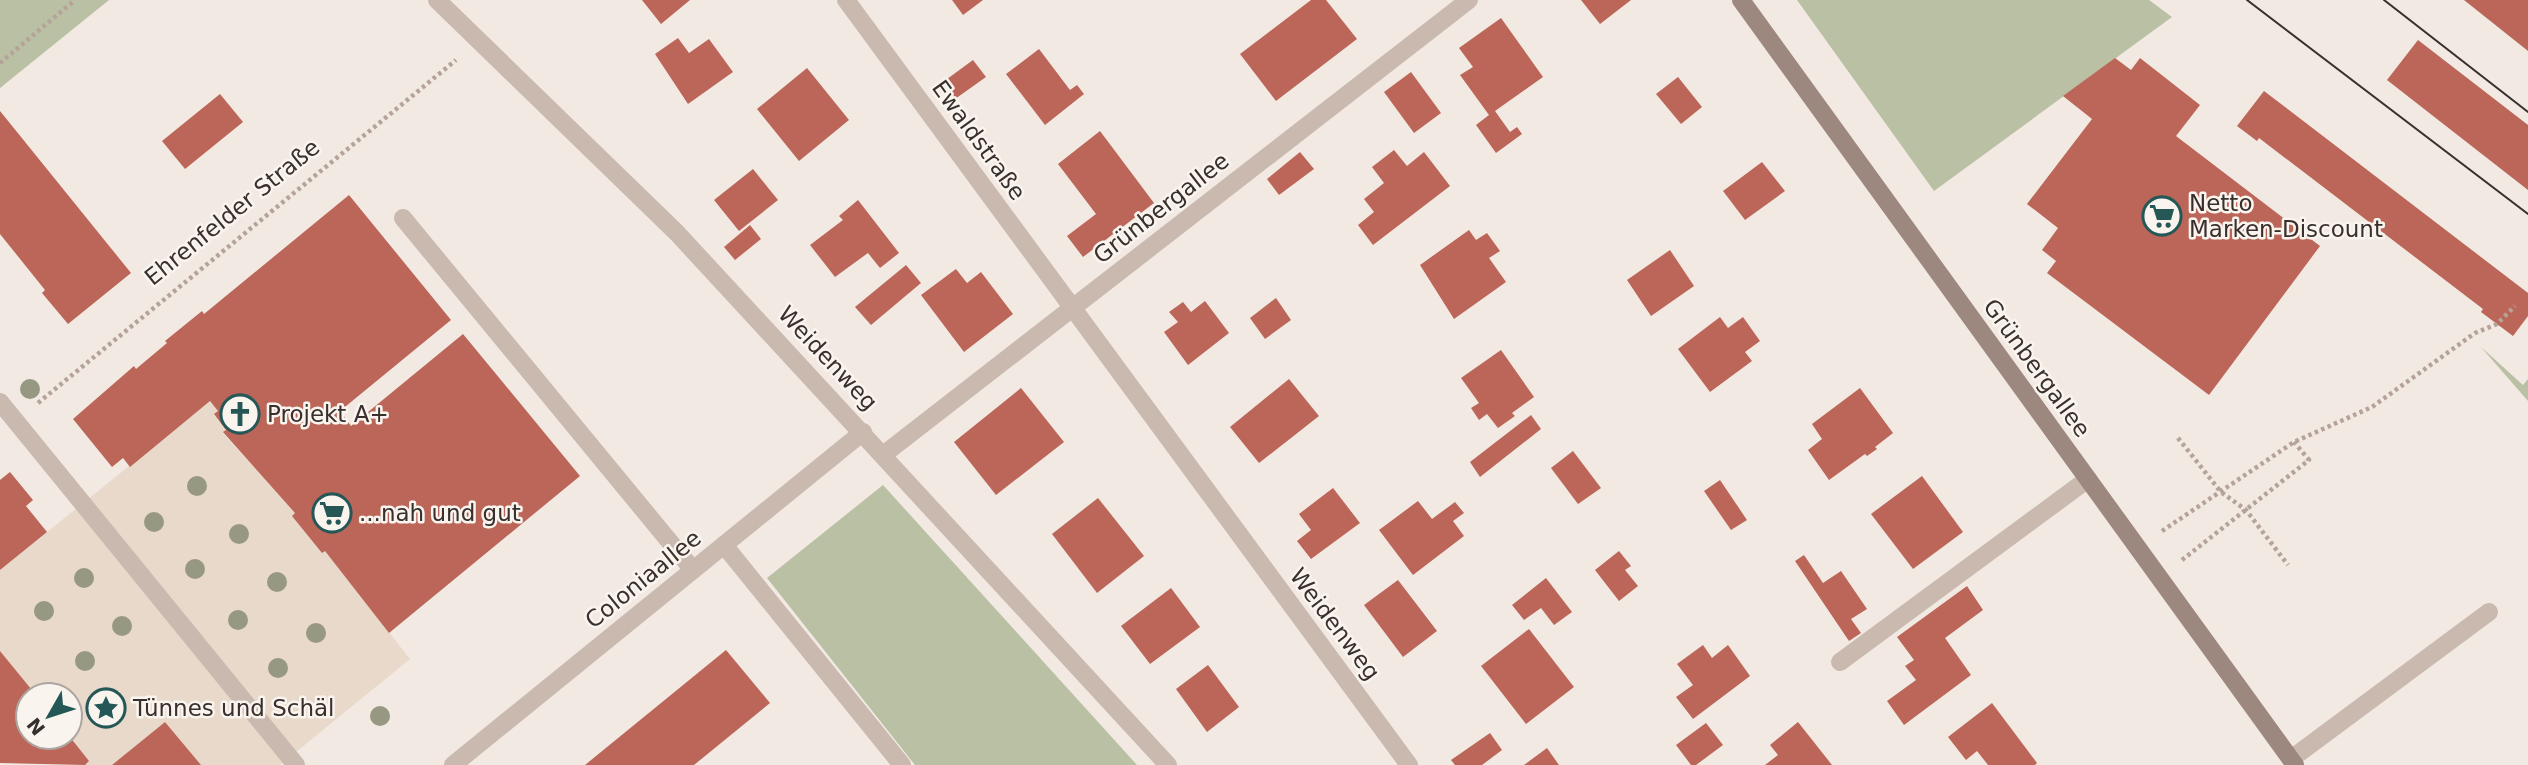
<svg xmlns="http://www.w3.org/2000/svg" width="2528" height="765" font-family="'DejaVu Sans',sans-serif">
	<rect width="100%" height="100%" fill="#f2e9e3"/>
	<!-- green -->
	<g fill="#b9c0a3">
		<polygon points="0,0 109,0 0,88"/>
		<polygon points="1797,0 2149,0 2172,17 1934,191"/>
		<polygon points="2481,347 2523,385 2528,379 2528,401"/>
		<polygon points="883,485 1137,765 915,765 767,578"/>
	</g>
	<!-- plaza -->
	<polygon fill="#e8d9cb" points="210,401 218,411 214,415 226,430 223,433 295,513 293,516 325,551 410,659 280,765 201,765 165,722 112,765 85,765 89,761 70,737 70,695 36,695 0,651 0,570"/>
	<!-- building -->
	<g fill="#bb6658">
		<polygon points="642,0 690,0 661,24"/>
		<polygon points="952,0 983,0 963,15"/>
		<polygon points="1311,0 1326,0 1357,39 1276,101 1240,54"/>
		<polygon points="1581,0 1631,0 1600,24"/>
		<polygon points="2464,0 2528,0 2528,51"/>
		<polygon points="1501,18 1543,77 1495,111 1510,132 1517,127 1522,134 1496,153 1476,125 1489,115 1460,75 1473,67 1459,48"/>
		<polygon points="678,38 689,53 709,39 733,72 688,104 655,54"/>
		<polygon points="2418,40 2528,125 2528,190 2387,80"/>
		<polygon points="1039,49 1070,90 1077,85 1084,94 1045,125 1006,74"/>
		<polygon points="2115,58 2131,70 2140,58 2200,105 2176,136 2320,246 2209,395 2047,273 2056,261 2042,250 2058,228 2027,204 2092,119 2063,96"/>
		<polygon points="973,60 986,77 955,99 943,82"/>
		<polygon points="807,68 849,120 799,161 757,109"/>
		<polygon points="1411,72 1441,113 1414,133 1384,92"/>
		<polygon points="1678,77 1702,107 1681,124 1656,94"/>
		<polygon points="2264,91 2528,293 2528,316 2513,336 2481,312 2483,309 2259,138 2257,141 2237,126"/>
		<polygon points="220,94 243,122 185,169 162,141"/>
		<polygon points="0,111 131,273 68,324 42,293 45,290 0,234"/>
		<polygon points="1100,131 1154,203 1083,257 1067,236 1096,214 1058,164"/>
		<polygon points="1394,150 1407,166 1424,152 1450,186 1373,245 1358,225 1374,212 1364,199 1384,183 1372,167"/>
		<polygon points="1300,152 1314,169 1279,195 1267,179"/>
		<polygon points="1762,162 1785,191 1745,220 1723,191"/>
		<polygon points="753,169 778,200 739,231 714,200"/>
		<polygon points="349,195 451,320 340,411 351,426 463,334 580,476 389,633 325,551 322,553 292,516 295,513 223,432 226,430 214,414 218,411 210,401 130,467 123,458 112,467 73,419 134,366 136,369 167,343 165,341 202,311 204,314"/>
		<polygon points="858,200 899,253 880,268 868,253 835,277 810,245 843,220 839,216"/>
		<polygon points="750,225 761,239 735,260 724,247"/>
		<polygon points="1469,230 1476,240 1487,233 1500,251 1489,258 1506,282 1454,319 1420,265"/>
		<polygon points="1670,250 1694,286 1651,316 1627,280"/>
		<polygon points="906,265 921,283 871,325 855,307"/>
		<polygon points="956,269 967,283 981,272 1013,314 964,352 921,295"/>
		<polygon points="1276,298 1291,320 1265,339 1250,318"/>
		<polygon points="1205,301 1229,333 1188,365 1164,332 1178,322 1169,312 1183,302 1191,312"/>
		<polygon points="1720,317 1728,328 1743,317 1760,341 1745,352 1752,361 1710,392 1678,349"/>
		<polygon points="1501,350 1534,397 1512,413 1515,416 1498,428 1487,414 1479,420 1471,408 1479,403 1461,378"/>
		<polygon points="1289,379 1319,416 1259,463 1230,427"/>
		<polygon points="1021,388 1064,442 996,495 954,442"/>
		<polygon points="1860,388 1893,433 1875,447 1877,449 1867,456 1865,454 1829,480 1808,450 1822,439 1812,424"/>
		<polygon points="1531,415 1541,429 1480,477 1470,462"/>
		<polygon points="1573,451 1601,488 1578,504 1551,468"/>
		<polygon points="10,472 33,500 26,506 47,532 0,570 0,480"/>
		<polygon points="1922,476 1963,532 1913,569 1871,514"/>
		<polygon points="1720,480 1747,520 1731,530 1704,491"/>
		<polygon points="1333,488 1360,523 1311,559 1297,541 1311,530 1299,514"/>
		<polygon points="1098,498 1144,556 1097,593 1052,534"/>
		<polygon points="1418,501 1432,519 1455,502 1464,513 1453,521 1464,536 1413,575 1379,530"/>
		<polygon points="1619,551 1631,566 1625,570 1638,586 1619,601 1595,570"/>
		<polygon points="1804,555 1823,583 1841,571 1867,609 1851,619 1861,633 1849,641 1795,561"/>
		<polygon points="1546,578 1572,612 1554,625 1541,608 1524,620 1512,605"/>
		<polygon points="1398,580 1437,631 1403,657 1364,605"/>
		<polygon points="1967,586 1983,610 1945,638 1971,675 1904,725 1887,701 1916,680 1905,666 1914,660 1897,637"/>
		<polygon points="1171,588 1200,627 1150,664 1121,626"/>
		<polygon points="1529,629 1574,687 1526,724 1481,666"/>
		<polygon points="1703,645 1712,658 1728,645 1750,676 1693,719 1676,697 1693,685 1677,664"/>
		<polygon points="726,650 770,703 694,765 585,765"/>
		<polygon points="0,651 36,695 28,695 28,737 70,737 89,761 85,765 0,763"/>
		<polygon points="1208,665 1239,707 1207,732 1176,689"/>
		<polygon points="1992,703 2037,763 2035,765 1988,765 1977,751 1966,760 1948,737"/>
		<polygon points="165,722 201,765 112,765"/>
		<polygon points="1798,722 1832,765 1765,765 1778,755 1770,745"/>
		<polygon points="1706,723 1723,745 1696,765 1691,765 1676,745"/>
		<polygon points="1490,733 1502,750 1482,765 1455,765 1451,760"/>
		<polygon points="1547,748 1559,765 1524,765"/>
	</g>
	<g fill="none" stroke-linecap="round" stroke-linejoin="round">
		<!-- path -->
		<g stroke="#b5a399" stroke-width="4.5" stroke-dasharray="3.5 3.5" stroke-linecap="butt">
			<polyline points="0,63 75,0"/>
			<polyline points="38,403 456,60"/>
			<polyline points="2178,438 2221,492 2246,510 2288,565"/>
			<polyline points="2162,531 2294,442 2372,407 2475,333 2497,324 2515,306"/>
			<polyline points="2182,560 2309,460 2294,442"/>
		</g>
		<!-- lane -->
		<g stroke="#c9b9af" stroke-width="18">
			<polyline points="846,0 1409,765"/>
			<polyline points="403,218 693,570"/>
			<polyline points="883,455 1469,0"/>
			<polyline points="724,545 902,765"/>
			<polyline points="1840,662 2088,479"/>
			<polyline points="2291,759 2489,612"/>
		</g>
		<!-- street -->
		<g stroke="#c9b9af" stroke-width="18">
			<polyline points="437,0 677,233 1168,765"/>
			<polyline points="0,402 296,765"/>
			<polyline points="453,765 863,432"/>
		</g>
		<!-- secondary -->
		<polyline stroke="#9d8880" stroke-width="18" points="1741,0 2295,765"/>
		<!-- tram -->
		<g stroke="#392f2c" stroke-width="2">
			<polyline points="2247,0 2528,214"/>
			<polyline points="2384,0 2528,112"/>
		</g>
	</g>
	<!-- trees -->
	<g fill="#979882">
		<circle cx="30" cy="389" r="10"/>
		<circle cx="197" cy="486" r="10"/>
		<circle cx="154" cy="522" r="10"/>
		<circle cx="239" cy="534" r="10"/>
		<circle cx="195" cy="569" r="10"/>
		<circle cx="84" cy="578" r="10"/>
		<circle cx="277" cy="582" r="10"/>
		<circle cx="44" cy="611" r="10"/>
		<circle cx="238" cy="620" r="10"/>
		<circle cx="122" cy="626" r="10"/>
		<circle cx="316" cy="633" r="10"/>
		<circle cx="85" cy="661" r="10"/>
		<circle cx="278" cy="668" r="10"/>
		<circle cx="380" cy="716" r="10"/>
	</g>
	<!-- icons -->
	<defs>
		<g id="supermarket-ring" transform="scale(2.0125)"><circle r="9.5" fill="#faf4ef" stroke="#255756" stroke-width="1.5"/><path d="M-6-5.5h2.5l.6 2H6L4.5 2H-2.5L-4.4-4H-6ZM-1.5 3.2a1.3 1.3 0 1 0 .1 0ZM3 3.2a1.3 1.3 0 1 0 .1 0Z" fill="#255756"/></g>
		<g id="church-ring" transform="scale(2.0125)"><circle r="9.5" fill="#faf4ef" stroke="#255756" stroke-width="1.5"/><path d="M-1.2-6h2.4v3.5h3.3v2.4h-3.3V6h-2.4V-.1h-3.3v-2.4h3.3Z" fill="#255756"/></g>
		<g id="sight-ring" transform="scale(2.0125)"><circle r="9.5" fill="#faf4ef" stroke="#255756" stroke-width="1.5"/><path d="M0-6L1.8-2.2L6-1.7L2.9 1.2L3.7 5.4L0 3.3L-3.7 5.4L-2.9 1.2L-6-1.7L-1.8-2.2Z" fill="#255756"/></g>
	</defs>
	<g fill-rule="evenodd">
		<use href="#supermarket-ring" x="2162" y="216"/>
		<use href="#church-ring" x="240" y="414"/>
		<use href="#supermarket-ring" x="332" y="513"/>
		<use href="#sight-ring" x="106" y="708"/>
	</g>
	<g text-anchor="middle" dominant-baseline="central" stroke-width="5" stroke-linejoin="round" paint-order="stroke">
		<!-- street labels -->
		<g font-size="23" fill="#392f2c" stroke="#faf4ef">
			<text transform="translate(979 140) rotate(54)">Ewaldstraße</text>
			<text transform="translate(1161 208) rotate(-38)">Grünbergallee</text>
			<text transform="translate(232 212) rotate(-39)">Ehrenfelder Straße</text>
			<text transform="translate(828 358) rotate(47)">Weidenweg</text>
			<text transform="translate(2037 368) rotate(54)">Grünbergallee</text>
			<text transform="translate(643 579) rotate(-39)">Coloniaallee</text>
			<text transform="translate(1335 624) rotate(53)">Weidenweg</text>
		</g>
		<!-- poi labels -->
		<g font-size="23" fill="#392f2c" stroke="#faf4ef" text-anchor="start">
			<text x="2189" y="203">Netto<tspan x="2189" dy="26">Marken-Discount</tspan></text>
			<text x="267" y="414">Projekt A+</text>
			<text x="359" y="513">...nah und gut</text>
			<text x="133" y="708">Tünnes und Schäl</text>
		</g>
	</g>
	<!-- north arrow -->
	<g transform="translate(49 716) rotate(231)"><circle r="33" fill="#faf4ef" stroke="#ada5a1" stroke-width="2"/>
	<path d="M0-5L12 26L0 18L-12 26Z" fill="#255756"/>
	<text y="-10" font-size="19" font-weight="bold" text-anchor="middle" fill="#392f2c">N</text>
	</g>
</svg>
